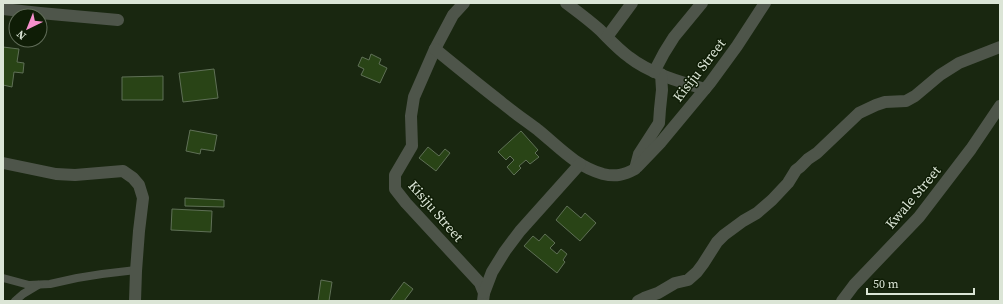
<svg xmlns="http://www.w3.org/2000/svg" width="1003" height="304" font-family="'Source Serif 4',serif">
	<rect width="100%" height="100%" fill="#192710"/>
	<!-- building -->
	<g fill="#294416" stroke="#5f7056">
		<polygon points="3,47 19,49 17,62 24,63 23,73 14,72 12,87 3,85"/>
		<polygon points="371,54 381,59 379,64 387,68 380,83 361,75 364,69 358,66 362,57 369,60"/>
		<polygon points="214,69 218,98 183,102 179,73"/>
		<polygon points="163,76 163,100 122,100 122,77"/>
		<polygon points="190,130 217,135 214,151 201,149 200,154 186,151"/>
		<polygon points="521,131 538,150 535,153 539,157 530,164 526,160 519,166 521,168 514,175 507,167 514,160 510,156 506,160 498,152"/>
		<polygon points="428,147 439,156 445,149 450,153 436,171 419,158"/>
		<polygon points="185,198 224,200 224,207 185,206"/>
		<polygon points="567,206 581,218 585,213 596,223 580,241 556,220"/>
		<polygon points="172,209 212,211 211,232 171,230"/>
		<polygon points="545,234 555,243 550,248 557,254 561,249 567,254 563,260 565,262 557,273 524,246 533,236 539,241"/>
		<polygon points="321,280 332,282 329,301 318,301"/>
		<polygon points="404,282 413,289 404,301 390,301"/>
	</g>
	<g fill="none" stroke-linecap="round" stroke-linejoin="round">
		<!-- service -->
		<g stroke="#4e554a" stroke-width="8">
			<polyline points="3,278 29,285 50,284 77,278 102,274 136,270"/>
			<polyline points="15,301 23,294 38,285"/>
		</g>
		<!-- minor -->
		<g stroke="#4e554a" stroke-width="12">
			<polyline points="464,3 453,15 435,49 414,97 411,116 412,146 395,175 395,189 406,203 480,283 484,293 483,301"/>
			<path d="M566,3C578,12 589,20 600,30C609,39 618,49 629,57C649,73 680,82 705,89"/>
			<polyline points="3,9 40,13 118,20"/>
			<polyline points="607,37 632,3"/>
			<path d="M435,49C457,67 479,85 501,102C513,112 526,121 538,130C559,147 575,166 603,174C616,177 624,175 635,169L639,154L659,123L660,109L662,90L661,74"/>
			<polyline points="654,72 664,53 674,37 702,3"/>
			<polyline points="3,163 56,174 75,175 123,171 133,178 139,185 143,198 139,231 136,271 135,301"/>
			<polyline points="637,167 661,142 710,83 737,46 765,3"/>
			<polyline points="484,293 492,272 505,251 520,231 580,164"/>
			<polyline points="638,301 644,298 658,293 675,283 688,280 697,272 703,264 717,242 724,235 743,221 757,213 772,200 788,183 796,170 800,167 808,159 817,153 859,113 876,105 885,102 906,101 915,96 940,75 959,63 1000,47"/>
			<polyline points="842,301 854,285 919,217 971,149 1000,106"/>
		</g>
	</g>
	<g text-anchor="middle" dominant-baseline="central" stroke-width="3" stroke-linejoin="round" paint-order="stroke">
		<!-- street labels -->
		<g font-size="14" fill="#dbe5d6" stroke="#0f1d06">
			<text transform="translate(699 70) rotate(-52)">Kisiju Street</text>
			<text transform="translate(913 197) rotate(-50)">Kwale Street</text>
			<text transform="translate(436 211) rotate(49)">Kisiju Street</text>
		</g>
	</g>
	<!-- border -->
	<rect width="1003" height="304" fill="none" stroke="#dbe5d6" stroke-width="8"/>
	<!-- north arrow -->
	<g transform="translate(28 28) rotate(223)"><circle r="19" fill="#0f1d06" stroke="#616d59"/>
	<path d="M0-3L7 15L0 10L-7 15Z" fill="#f790cd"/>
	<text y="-6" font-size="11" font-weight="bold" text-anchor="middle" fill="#dbe5d6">N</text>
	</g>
	<!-- scale -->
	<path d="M867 288v6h107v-6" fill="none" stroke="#dbe5d6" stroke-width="2"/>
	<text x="873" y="288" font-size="12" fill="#dbe5d6" stroke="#0f1d06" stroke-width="3" paint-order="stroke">50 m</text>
</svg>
